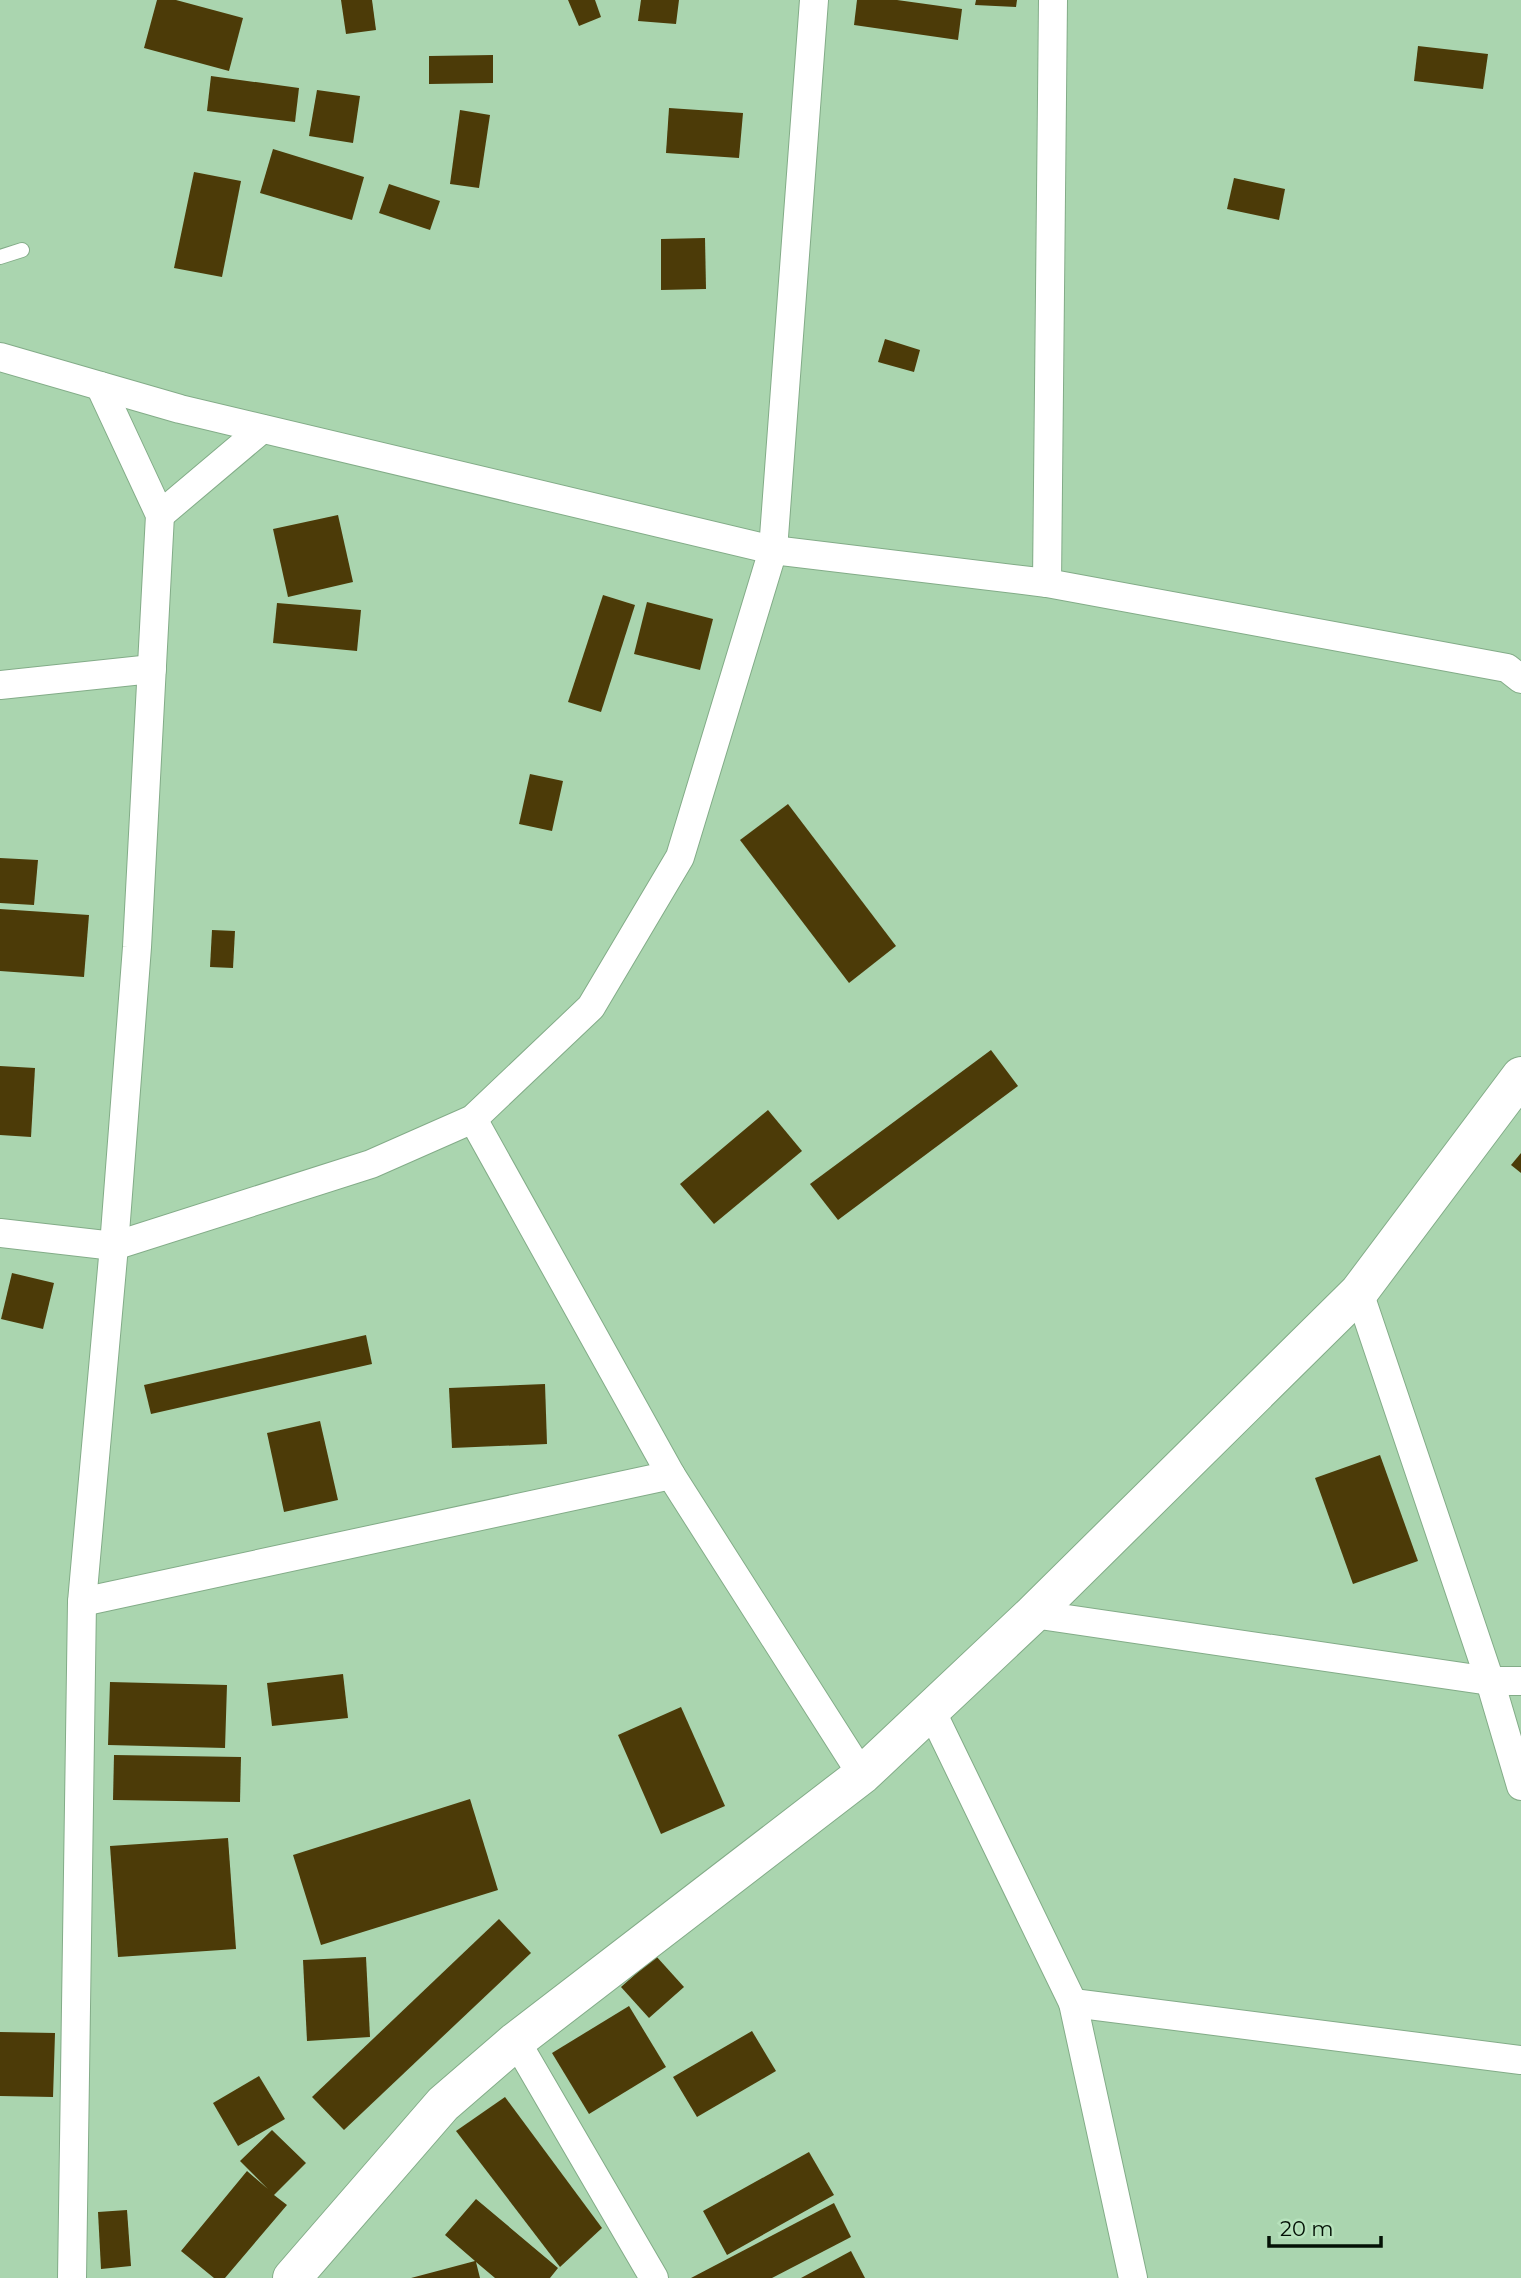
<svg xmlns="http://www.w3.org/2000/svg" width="1521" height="2278" font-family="Montserrat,sans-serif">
	<rect width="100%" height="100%" fill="#aad5af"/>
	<!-- building -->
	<g fill="#4c3b08">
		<polygon points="157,0 176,0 243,18 229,71 144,48"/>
		<polygon points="341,0 372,0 376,30 346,34"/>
		<polygon points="568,0 595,0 601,17 579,26"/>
		<polygon points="641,0 679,0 676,24 638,21"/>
		<polygon points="857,0 897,0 962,9 958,40 854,25"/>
		<polygon points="976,0 1017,0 1016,7 975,5"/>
		<polygon points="1418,46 1488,54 1483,89 1414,81"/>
		<polygon points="493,55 493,83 429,84 429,56"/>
		<polygon points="211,76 299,88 295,122 207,111"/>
		<polygon points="317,90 360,96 353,143 309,136"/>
		<polygon points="669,108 743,113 739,158 666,153"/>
		<polygon points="460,110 490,115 479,188 450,184"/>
		<polygon points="273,149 364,177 352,220 260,193"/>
		<polygon points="194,172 241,181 222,277 174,268"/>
		<polygon points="1234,178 1285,189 1279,220 1227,209"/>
		<polygon points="389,184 440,201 430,230 379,213"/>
		<polygon points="705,238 706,289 661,290 661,239"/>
		<polygon points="885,339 920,350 914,372 878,362"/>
		<polygon points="338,515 353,582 288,597 273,529"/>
		<polygon points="603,595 635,605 601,712 568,702"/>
		<polygon points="647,602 713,619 700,670 634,654"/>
		<polygon points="277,603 361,610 357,651 273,643"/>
		<polygon points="530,774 563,781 552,831 519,824"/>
		<polygon points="788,804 896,946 849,983 740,840"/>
		<polygon points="0,858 38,860 34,905 0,903"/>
		<polygon points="0,909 89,915 84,977 0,971"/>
		<polygon points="212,930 235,931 233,968 210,967"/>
		<polygon points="991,1050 1018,1086 838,1220 810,1184"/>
		<polygon points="0,1066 35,1068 31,1137 0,1135"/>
		<polygon points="768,1110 802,1151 714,1224 680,1184"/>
		<polygon points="1521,1153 1521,1173 1511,1165"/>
		<polygon points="12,1273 54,1283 43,1329 1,1319"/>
		<polygon points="366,1335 372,1364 151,1414 144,1385"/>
		<polygon points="545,1384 547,1444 452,1448 449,1388"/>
		<polygon points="320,1421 338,1500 284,1512 267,1433"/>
		<polygon points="1380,1455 1418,1561 1353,1584 1315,1478"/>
		<polygon points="343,1674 348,1718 272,1726 267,1683"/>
		<polygon points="110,1682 227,1685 225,1748 108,1745"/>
		<polygon points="681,1707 725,1806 661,1834 618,1735"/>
		<polygon points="114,1755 241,1757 240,1802 113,1800"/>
		<polygon points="470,1799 498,1890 321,1945 293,1855"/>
		<polygon points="228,1838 236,1949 118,1957 110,1846"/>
		<polygon points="499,1919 531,1953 344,2130 312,2097"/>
		<polygon points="656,1956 684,1987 649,2018 621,1987"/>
		<polygon points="366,1957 370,2037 307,2041 303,1960"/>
		<polygon points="629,2006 666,2067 589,2114 552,2053"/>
		<polygon points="752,2031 776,2071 697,2117 673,2077"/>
		<polygon points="0,2032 55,2033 53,2097 0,2096"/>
		<polygon points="259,2076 285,2119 238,2146 213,2103"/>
		<polygon points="505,2097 602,2228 560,2267 456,2131"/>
		<polygon points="272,2130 306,2163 274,2195 287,2205 225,2278 214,2278 181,2251 247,2171 268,2189 240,2161"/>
		<polygon points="809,2152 834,2195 727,2255 703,2211"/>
		<polygon points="476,2199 558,2268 550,2278 495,2278 476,2262 480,2278 411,2278 475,2261 445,2235"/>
		<polygon points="834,2203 851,2237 772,2278 691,2278"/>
		<polygon points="127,2210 131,2266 101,2269 98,2212"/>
		<polygon points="851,2251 865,2278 801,2278"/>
	</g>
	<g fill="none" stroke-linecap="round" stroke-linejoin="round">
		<!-- lane casing -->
		<g stroke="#83ac88" stroke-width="16">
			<polyline id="lane" points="0,257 22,250"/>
		</g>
		<!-- street casing -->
		<g stroke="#83ac88" stroke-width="30">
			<g id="street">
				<polyline points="0,357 180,409 773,550 1047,583 1507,668 1521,679"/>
				<polyline points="160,515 262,429"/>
				<polyline points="1047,583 1053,0"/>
				<polyline points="0,685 152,669"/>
				<polyline points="473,1119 671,1475 862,1775"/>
				<polyline points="0,1233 114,1246 371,1164 473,1119 591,1007 680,857 773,550 814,0"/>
				<polyline points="1359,1292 1490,1681 1521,1786"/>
				<polyline points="82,1602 671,1475"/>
				<polyline points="1033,1614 1490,1681 1521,1681"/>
				<polyline points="931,1710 1073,2003 1133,2278"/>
				<polyline points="1073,2003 1521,2060"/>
				<polyline points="516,2041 654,2278"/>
				<polyline points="72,2278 82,1602 114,1246 137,947 160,515 100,386"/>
			</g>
		</g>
		<!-- secondary casing -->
		<g stroke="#83ac88" stroke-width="40">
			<polyline id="secondary" points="292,2278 443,2104 516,2041 862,1775 1033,1614 1359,1292 1521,1076"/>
		</g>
		<!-- lane -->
		<use href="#lane" stroke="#fff" stroke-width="14"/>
		<!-- street -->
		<use href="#street" stroke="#fff" stroke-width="28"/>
		<!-- secondary -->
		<use href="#secondary" stroke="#fff" stroke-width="38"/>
	</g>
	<!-- scale -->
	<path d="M1269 2236v10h112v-10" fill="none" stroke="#031005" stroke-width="3.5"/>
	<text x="1280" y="2236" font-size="21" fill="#031005" stroke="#b7e2bc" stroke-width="5" paint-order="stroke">20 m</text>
</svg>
